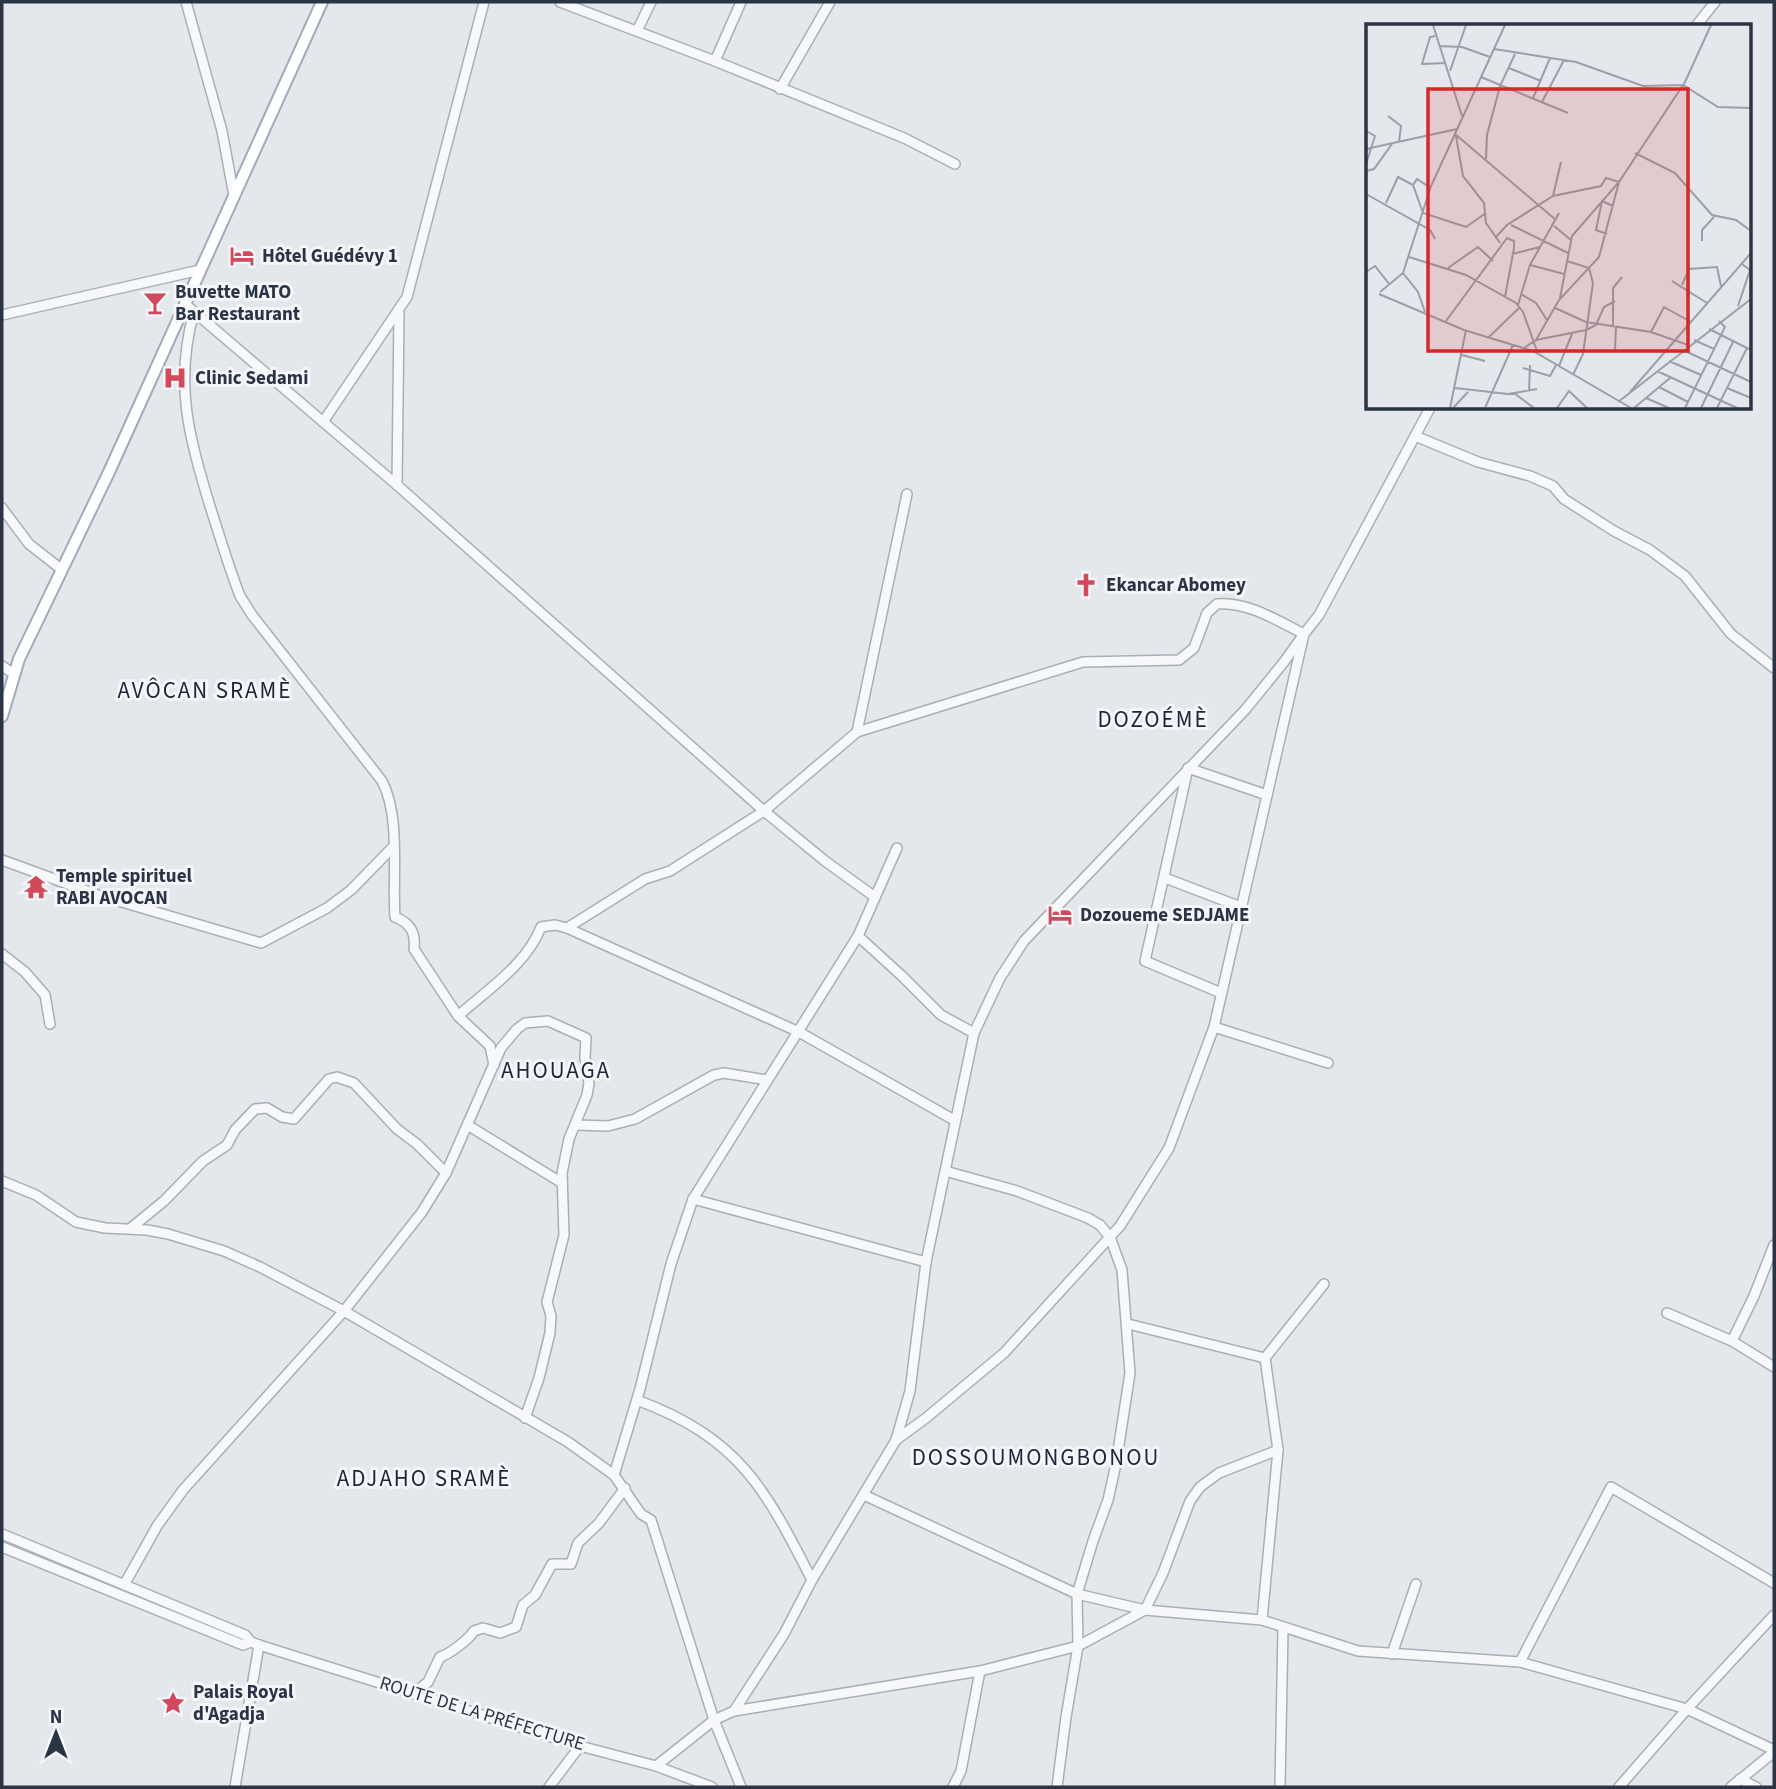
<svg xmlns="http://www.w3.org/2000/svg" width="1776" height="1789" font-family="'Source Sans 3',sans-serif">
	<rect width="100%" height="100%" fill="#e4e7ec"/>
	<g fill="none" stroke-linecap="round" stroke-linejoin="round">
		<!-- minor casing -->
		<g stroke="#a9aeb7" stroke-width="12">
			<g id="minor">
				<polyline points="186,2 222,131 234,196"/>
				<polyline points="560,2 715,61 904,138 955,164"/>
				<polyline points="1696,26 1715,2"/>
				<polyline points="637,31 651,2"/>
				<polyline points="715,61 741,2"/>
				<polyline points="780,89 830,2"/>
				<polyline points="185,304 397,485 764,811 825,861 875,897"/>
				<path d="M194,312C174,383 189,436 209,503C219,534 228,565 240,596L252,615L382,781C401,817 392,876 395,917C410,923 416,932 414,949L458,1016L490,1046L494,1065"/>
				<polyline points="2,315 200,270"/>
				<polyline points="323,422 407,297 484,2"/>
				<polyline points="1415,436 1478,462 1530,476 1553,486 1564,499 1614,531 1650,550 1685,576 1731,634 1774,668"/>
				<polyline points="397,485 399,313"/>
				<polyline points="2,508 29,544 61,569"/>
				<polyline points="2,666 14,674"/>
				<polyline points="857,732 907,494"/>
				<polyline points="2,860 98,895 261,943 327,908 351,890 393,847"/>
				<polyline points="1165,878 1241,907"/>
				<path d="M567,928L645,879L670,871L764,811L857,732L1083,662L1179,660L1194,648L1207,613L1217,604C1247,601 1278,621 1304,634L1284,662L1245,710L1024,941L1000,978L974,1033L926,1262L910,1391L896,1440"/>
				<polyline points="858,936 902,976 941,1015 974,1033"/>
				<polyline points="2,954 25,972 45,995 50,1024"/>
				<polyline points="1221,993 1145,961 1188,768 1267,795"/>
				<path d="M458,1016C487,990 527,964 541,927L555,925L567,928L799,1032L954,1120"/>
				<polyline points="1214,1027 1328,1063"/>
				<polyline points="575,1125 608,1126 635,1119 714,1075 724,1073 767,1080"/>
				<polyline points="469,1126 562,1183"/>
				<polyline points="945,1171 1017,1191 1088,1218 1100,1225 1110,1237 1122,1270 1130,1373 1116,1464 1108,1500 1093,1541 1077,1594 1078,1646 1066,1717 1057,1787"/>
				<polyline points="2,1181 36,1195 76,1222 105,1228 147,1230 168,1234 224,1251 260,1267 344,1311 568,1442 614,1475 641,1514 651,1520 714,1720 741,1787"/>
				<polyline points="693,1199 926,1262"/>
				<polyline points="131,1228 164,1201 203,1161 227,1145 235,1130 255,1109 267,1108 282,1117 294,1119 329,1079 337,1077 354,1083 397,1129 417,1144 446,1173"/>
				<polyline points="1667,1313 1732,1341 1774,1367"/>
				<polyline points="1128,1324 1265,1358"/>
				<polyline points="1732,1341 1754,1296 1774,1245"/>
				<path d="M637,1400C739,1438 765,1488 812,1580"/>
				<polyline points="614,1475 640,1389 671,1264 693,1199 858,936 897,848"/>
				<polyline points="864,1495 1077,1594 1145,1610 1262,1620 1358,1651 1520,1662 1687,1709 1774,1750"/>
				<polyline points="2,1534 245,1635 251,1642"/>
				<polyline points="2,1547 243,1645 251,1642 259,1645 580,1746 656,1766 712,1787"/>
				<polyline points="124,1585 157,1526 183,1490 344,1311 422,1212 446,1173 501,1048 517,1029 525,1023 548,1021 586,1038 585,1057 589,1083 587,1095 569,1139 562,1173 564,1235 547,1302 551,1316 550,1333 539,1378 525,1418"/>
				<polyline points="1262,1620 1278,1450 1265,1358 1324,1284"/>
				<polyline points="1392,1654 1416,1584"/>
				<polyline points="1520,1662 1611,1487 1774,1583"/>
				<path d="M414,1693L428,1682L440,1657C450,1654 469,1639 474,1631L483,1628L500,1633L516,1627L523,1605L535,1595L552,1564H571L578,1543L599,1523L625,1488"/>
				<polyline points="734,1711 980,1671 1078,1646 1145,1610 1163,1573 1190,1501 1200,1487 1219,1473 1278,1450"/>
				<polyline points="656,1766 714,1720 734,1711 784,1634 812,1580 896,1440 926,1418 1004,1353 1120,1226 1169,1148 1214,1027 1304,634 1319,615 1430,408"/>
				<polyline points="1740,1779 1756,1787"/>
				<polyline points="1280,1786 1283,1628"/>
				<polyline points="235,1787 259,1645"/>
				<polyline points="549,1787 580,1746"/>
				<polyline points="953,1787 961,1771 980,1671"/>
				<polyline points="1619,1787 1687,1709 1774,1615"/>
				<polyline points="1731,1787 1774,1752"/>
			</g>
		</g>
		<!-- major casing -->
		<g stroke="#a3abb8" stroke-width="14">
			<polyline id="major" points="2,716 19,659 109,472 322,2"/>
		</g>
		<!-- minor -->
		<use href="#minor" stroke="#f7f8fa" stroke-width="9"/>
		<!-- major -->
		<use href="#major" stroke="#fff" stroke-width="10"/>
	</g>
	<!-- icons -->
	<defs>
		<g id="hotel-bare" transform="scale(1.89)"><path d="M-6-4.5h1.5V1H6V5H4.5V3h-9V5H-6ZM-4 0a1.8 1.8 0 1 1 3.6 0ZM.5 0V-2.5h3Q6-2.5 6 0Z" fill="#d1495b" stroke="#f4f6f9" stroke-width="2.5" paint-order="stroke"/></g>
		<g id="bar-bare" transform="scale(1.89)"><path d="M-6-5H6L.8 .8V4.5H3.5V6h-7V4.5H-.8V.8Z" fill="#d1495b" stroke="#f4f6f9" stroke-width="2.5" paint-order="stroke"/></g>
		<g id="hospital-bare" transform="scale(1.89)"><path d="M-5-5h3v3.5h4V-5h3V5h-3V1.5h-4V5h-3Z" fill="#d1495b" stroke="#f4f6f9" stroke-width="2.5" paint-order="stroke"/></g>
		<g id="church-bare" transform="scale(1.89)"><path d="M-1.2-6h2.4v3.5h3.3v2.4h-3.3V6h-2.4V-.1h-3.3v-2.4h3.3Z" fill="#d1495b" stroke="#f4f6f9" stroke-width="2.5" paint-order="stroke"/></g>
		<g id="temple-bare" transform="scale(1.89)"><path d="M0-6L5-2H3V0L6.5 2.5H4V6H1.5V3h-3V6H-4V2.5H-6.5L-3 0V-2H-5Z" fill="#d1495b" stroke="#f4f6f9" stroke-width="2.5" paint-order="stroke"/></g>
		<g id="sight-bare" transform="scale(1.89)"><path d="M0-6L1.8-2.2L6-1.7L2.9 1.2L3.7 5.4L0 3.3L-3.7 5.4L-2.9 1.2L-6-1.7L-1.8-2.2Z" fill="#d1495b" stroke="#f4f6f9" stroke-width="2.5" paint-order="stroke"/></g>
	</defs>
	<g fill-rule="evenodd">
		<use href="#hotel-bare" x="242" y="256"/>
		<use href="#bar-bare" x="155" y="303"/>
		<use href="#hospital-bare" x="175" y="378"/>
		<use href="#church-bare" x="1086" y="585"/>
		<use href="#temple-bare" x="36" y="887"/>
		<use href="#hotel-bare" x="1060" y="915"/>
		<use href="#sight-bare" x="173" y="1703"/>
	</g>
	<g text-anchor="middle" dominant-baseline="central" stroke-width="6" stroke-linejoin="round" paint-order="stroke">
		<!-- poi labels -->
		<g font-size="19" font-weight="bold" fill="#2b3445" stroke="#f4f6f9" text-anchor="start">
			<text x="262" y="256">Hôtel Guédévy 1</text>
			<text x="175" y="292">Buvette MATO<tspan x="175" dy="22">Bar Restaurant</tspan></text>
			<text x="195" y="378">Clinic Sedami</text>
			<text x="1106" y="585">Ekancar Abomey</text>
			<text x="56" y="876">Temple spirituel<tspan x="56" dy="22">RABI AVOCAN</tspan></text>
			<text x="1080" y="915">Dozoueme SEDJAME</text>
			<text x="193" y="1692">Palais Royal<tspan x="193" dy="22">d'Agadja</tspan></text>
		</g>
		<!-- street labels -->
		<g font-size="19" fill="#2b3445" stroke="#f4f6f9">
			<text transform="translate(482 1714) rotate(17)">ROUTE DE LA PRÉFECTURE</text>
		</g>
		<!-- quarter labels -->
		<g font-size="23" letter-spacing="2" fill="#1d2536" stroke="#f4f6f9">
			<text x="205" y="690">AVÔCAN SRAMÈ</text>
			<text x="1153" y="719">DOZOÉMÈ</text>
			<text x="556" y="1070">AHOUAGA</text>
			<text x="1036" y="1457">DOSSOUMONGBONOU</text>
			<text x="424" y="1478">ADJAHO SRAMÈ</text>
		</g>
	</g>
	<!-- overview -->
	<g transform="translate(1366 24)">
		<rect width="385" height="385" fill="#e4e7ec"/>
		<path fill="none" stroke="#9a9fa9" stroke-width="2" d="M67,1L96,92M69,12L64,13L56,40L80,39M74,22L96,23L124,33M128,25L210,38L277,62L317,61L352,83L385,84M143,44L175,57M84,47L100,1M115,53L202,89M167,74L184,34M176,78L198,36M22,92L35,102L33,118M0,107L9,112L0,140M89,110L190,196M90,112L97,152L118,179L120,199L134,219M0,125L91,105M269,129L309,149L346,191L370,196L385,207M120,135L121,111L134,62L149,30M0,147L8,145L26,120M47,161L51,155L63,163M0,170L64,206L69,215M187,172L195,138M20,179L32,153L47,161L57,189L100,203L120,189M145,201L202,229M188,202L205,216M241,210L230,206L236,177L247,182M129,214L141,201L187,172L235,162L240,154L253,158L206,212L194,274M336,217V206L348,193M146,230L174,223M43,233L100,251L150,279L157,288L171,327M201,237L223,244L227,259L217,330L207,351M164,241L198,250M82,244L112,223L127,237M0,248L9,242L24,261M37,249L52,268L59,288M306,257L341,279M316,261L323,245L351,243L355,262M14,268L37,249L65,162L139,1M13,270L98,306L167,327L265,384M155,270L170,279L181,296M152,281L164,241L193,189M372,282L384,246L376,240M189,284L220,298L285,308L322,321M80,297L141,214L148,217V224L139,273M247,302V264L256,253M343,305L381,324M285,308L298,283L325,298M123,313L154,283M170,316L220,306L230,301L238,283L249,277M328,316L348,325M158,324L170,316L193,276L233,233L253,158L319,58L345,1M249,326L250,303M317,326L385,358M96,331L119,337M303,337L335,351M193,342L206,310M157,344L184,352L190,341M291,347L371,384M293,363L322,378M89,364L142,370L171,365M361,364L385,374M163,367L164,341M264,368L385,229M148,369L168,384M280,374L303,384M252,378L385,275M84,384L100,306M87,384L102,368M119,384L147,321M191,384L203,367L221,384M268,384L304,354M319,384L359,303L353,297M335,384L367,318M351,384L381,324L385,326"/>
		<path fill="#d62828" fill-opacity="0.15" stroke="#d62828" stroke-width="3.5" d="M62,65H322V327H62Z"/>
		<rect width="385" height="385" fill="none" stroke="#2b3445" stroke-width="3.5"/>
	</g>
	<!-- border -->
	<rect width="1776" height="1789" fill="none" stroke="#2b3445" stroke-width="7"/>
	<!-- north arrow -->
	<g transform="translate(56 1733)" stroke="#f4f6f9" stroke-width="5" paint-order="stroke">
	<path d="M0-5L12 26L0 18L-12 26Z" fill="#2b3445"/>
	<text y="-10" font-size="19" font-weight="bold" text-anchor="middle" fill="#2b3445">N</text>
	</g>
</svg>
